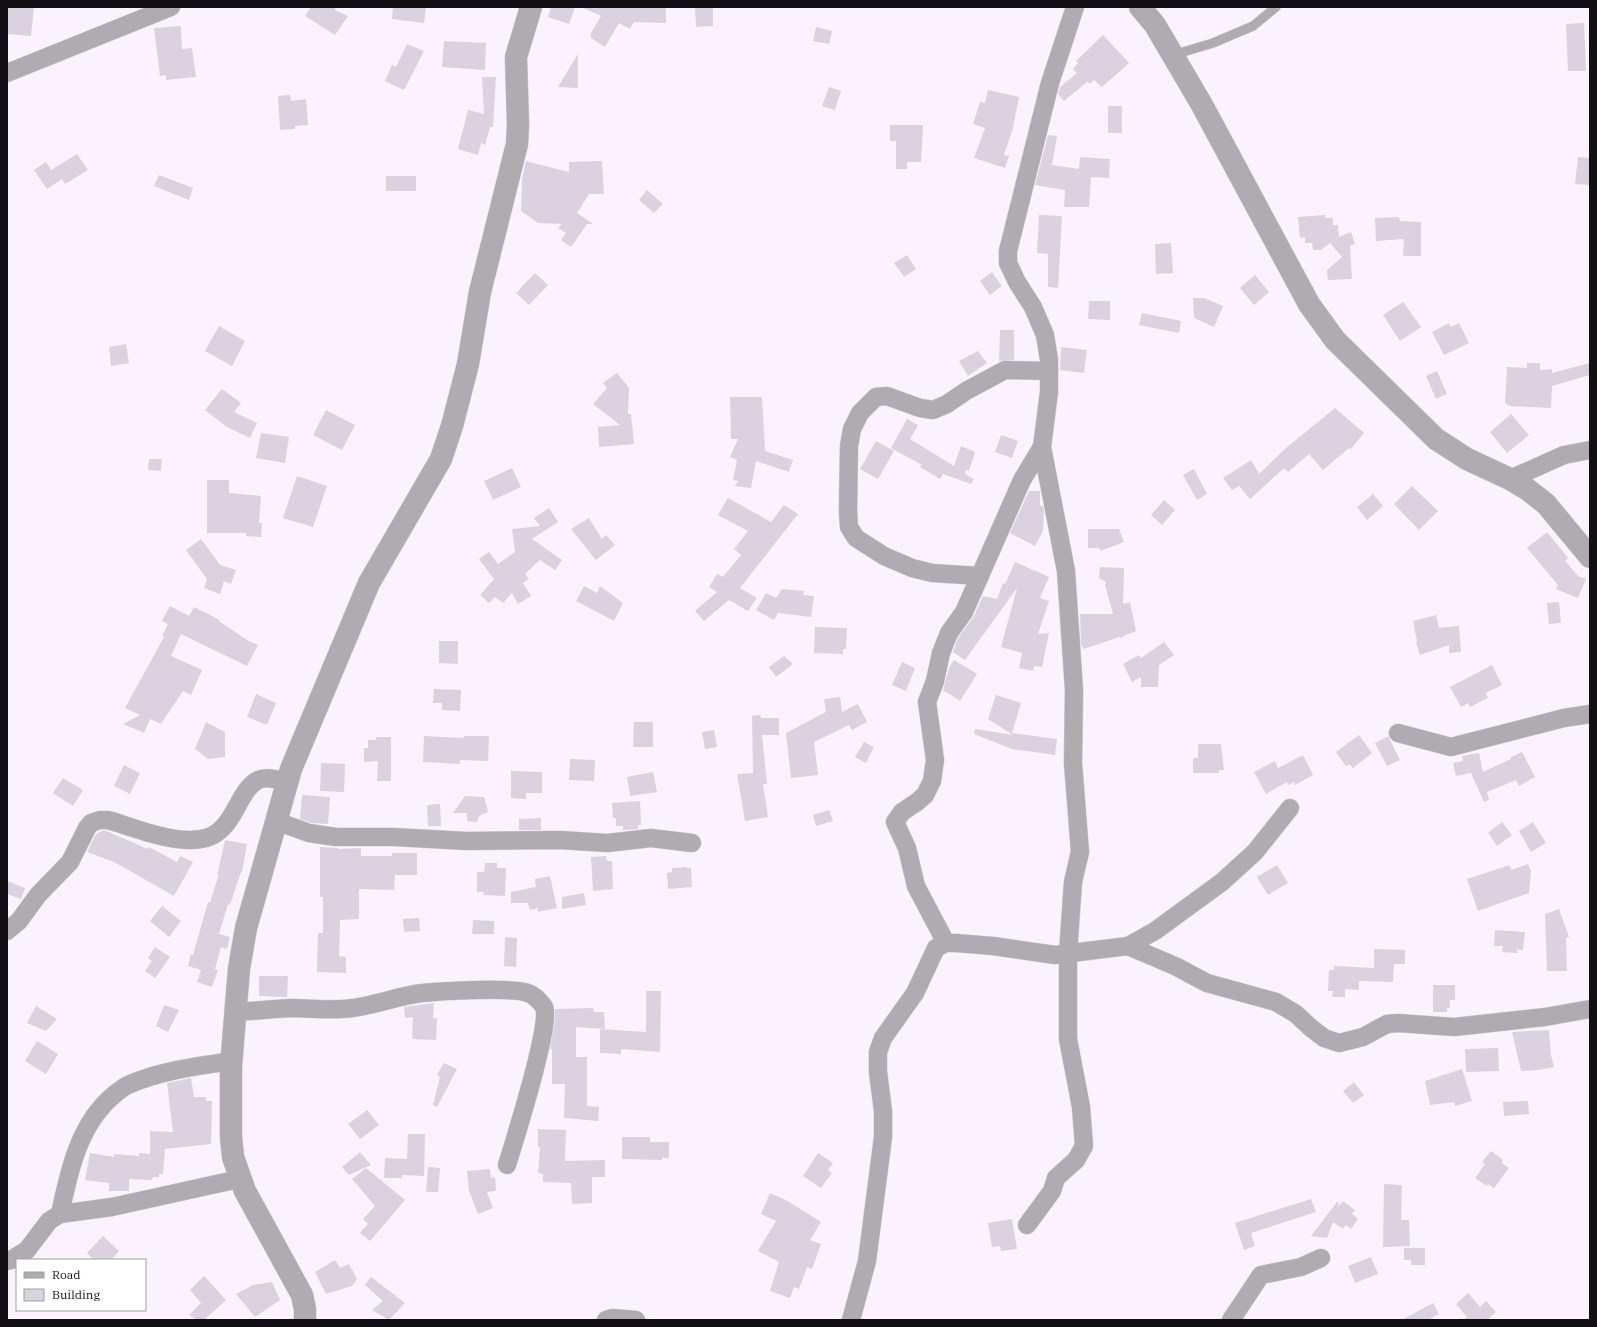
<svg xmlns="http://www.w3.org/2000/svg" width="1597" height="1327" font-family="'IBM Plex Serif',serif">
	<rect width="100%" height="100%" fill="#faf3fe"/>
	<!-- building -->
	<g fill="#dad2df">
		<polygon points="7,7 34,7 31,36 7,34"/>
		<polygon points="311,7 335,7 335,10 348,16 335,35 305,16"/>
		<polygon points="393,7 426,7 424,23 392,19"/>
		<polygon points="551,7 575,7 569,24 548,17"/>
		<polygon points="581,7 666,7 666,23 634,22 630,29 619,23 605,47 591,38 591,33 601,16"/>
		<polygon points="695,7 713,7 713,26 696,27"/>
		<polygon points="1584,23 1586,71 1568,71 1566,24"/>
		<polygon points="181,26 182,49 192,48 196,77 166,80 166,75 160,76 154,28"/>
		<polygon points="816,27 832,31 829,44 813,41"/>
		<polygon points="1103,35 1129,63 1102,87 1094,80 1090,84 1087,82 1064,101 1058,94 1060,87 1077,73 1073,69 1078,63 1076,61"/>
		<polygon points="444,41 486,43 485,70 442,67"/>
		<polygon points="407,44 424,51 404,90 385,81 392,65 396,67"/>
		<polygon points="578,54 578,88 558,87"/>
		<polygon points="482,77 496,77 493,127 490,127 485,145 481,143 478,155 458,149 468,110 484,114"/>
		<polygon points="829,87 841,91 835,110 822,106"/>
		<polygon points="988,90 1019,97 1013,128 1004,155 1009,156 1005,168 974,158 985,128 973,124 980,102 985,103"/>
		<polygon points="290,95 291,101 306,99 308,125 295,126 295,129 280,130 278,96"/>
		<rect x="1108" y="106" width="14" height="27"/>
		<polygon points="890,125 923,125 921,162 907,162 907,169 896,169 896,141 890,141"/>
		<polygon points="1048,135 1057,136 1052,165 1079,169 1080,157 1110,159 1109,178 1091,177 1089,207 1064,207 1065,190 1035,185"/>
		<polygon points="77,154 88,170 65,184 62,179 47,189 34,170 46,162 51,170"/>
		<polygon points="1578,157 1590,158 1590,185 1575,184"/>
		<polygon points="526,161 569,172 569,162 602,161 604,194 589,194 577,213 593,224 587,224 571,247 561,240 566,233 558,228 562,224 538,223 521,211 522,179"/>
		<polygon points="159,175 193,188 189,200 154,186"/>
		<rect x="386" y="176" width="30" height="15"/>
		<polygon points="647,190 663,204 654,213 639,200"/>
		<polygon points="1039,215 1062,216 1058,288 1048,287 1048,254 1037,253"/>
		<polygon points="1325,215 1325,218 1333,218 1333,225 1338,225 1339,237 1351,232 1355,244 1350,246 1352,279 1328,280 1327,270 1342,257 1330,243 1321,250 1313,250 1312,243 1305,243 1305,237 1300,238 1298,217"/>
		<polygon points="1399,217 1400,221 1421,222 1421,256 1403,256 1404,239 1376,241 1375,218"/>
		<polygon points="1171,243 1173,273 1156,274 1155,244"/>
		<polygon points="907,255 916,269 904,277 894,263"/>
		<polygon points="992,272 1002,286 990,295 980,281"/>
		<polygon points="535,273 548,285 529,305 516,293"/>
		<polygon points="1255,275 1269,292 1254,305 1240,288"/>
		<polygon points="1193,298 1204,298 1223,306 1214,327 1194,318"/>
		<polygon points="1089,301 1110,301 1110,320 1088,319"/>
		<polygon points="1403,302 1421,327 1400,341 1383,315"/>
		<polygon points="1142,313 1181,321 1179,333 1139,325"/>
		<polygon points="1449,323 1451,327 1459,323 1469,343 1444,355 1432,332"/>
		<polygon points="219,326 245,341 232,366 205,351"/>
		<polygon points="1000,330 1014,330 1014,360 999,361"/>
		<polygon points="126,344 129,363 111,366 109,347"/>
		<polygon points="1061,347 1087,350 1084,373 1060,370"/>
		<polygon points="978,351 987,363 968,376 959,361"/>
		<polygon points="1527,363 1540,363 1540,370 1552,369 1552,373 1590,363 1590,375 1552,386 1551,408 1509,406 1505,402 1507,367 1527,368"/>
		<polygon points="1437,371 1447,394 1436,399 1426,376"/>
		<polygon points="617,373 629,388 628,414 631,414 634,444 599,447 598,427 620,425 593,404 607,388 603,383"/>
		<polygon points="222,389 241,403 234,412 257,423 250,438 227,427 205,410"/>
		<polygon points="730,397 762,397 765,451 793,460 789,472 756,461 751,488 735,486 738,481 733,480 737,460 730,457 738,439 731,439"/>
		<polygon points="1335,408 1364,433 1351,449 1349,448 1323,470 1309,454 1288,472 1284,468 1250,499 1239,486 1232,490 1223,478 1251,460 1259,474 1286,448"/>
		<polygon points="326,410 355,425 342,450 313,435"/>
		<polygon points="1511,414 1529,435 1507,453 1490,432"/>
		<polygon points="907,419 918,425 910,439 954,466 961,446 975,452 969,471 966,470 965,474 974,479 971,484 943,474 940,479 920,467 922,465 891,448"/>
		<polygon points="261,433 289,437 285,463 256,458"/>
		<polygon points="1001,435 1018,441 1012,458 995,452"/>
		<polygon points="876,441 894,451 878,479 860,469"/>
		<polygon points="149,459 162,459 161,471 148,470"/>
		<polygon points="512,468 521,487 493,500 484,481"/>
		<polygon points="1194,469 1207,494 1197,500 1183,475"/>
		<polygon points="297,476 327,486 313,527 283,518"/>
		<polygon points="207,480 229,480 229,493 261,496 259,523 262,523 261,537 246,536 246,533 207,533"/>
		<polygon points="1412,486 1438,511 1419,530 1394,504"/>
		<polygon points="1029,491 1040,491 1040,506 1043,506 1044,511 1043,531 1035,546 1010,533"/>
		<polygon points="1373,494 1383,506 1367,520 1357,507"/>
		<polygon points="728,498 771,522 784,505 798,514 740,588 757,598 748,611 729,600 704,621 695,611 717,592 709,587 717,574 723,577 741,555 734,549 748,531 718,515"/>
		<polygon points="1164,500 1175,510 1162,525 1151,515"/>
		<polygon points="549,508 558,522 532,539 562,560 555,570 540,560 525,574 529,579 523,583 531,596 518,604 512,593 503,603 495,597 489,603 480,595 494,579 479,559 489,552 498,564 515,552 512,529 540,526 534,518"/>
		<polygon points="589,518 602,539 606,535 615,545 596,560 571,529"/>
		<polygon points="1088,529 1119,529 1124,542 1100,551 1100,548 1088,548"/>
		<polygon points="1547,532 1568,558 1565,561 1578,576 1586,579 1578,598 1556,589 1558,585 1527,548"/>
		<polygon points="201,539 220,565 236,570 231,584 224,581 220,594 204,588 207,579 186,550"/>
		<polygon points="1015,562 1049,577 1040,598 1049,601 1038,634 1049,633 1042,667 1034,666 1033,671 1019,668 1022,653 1001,647 1017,588 965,660 953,652 958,638 974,616 983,596 997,599 1003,583 1005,584"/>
		<polygon points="1100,567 1124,568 1123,604 1130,602 1136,631 1123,636 1123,638 1119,637 1084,649 1081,644 1080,614 1113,614 1105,585 1106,582 1099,578"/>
		<polygon points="584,586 597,593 600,586 623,603 614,621 576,601"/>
		<polygon points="782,589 804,591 803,595 814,596 811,617 778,613 774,620 756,610 766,593 776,598"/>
		<polygon points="1559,602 1561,623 1549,624 1547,603"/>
		<polygon points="170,606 189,616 194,607 220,620 219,621 247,640 258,645 247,666 181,634 171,656 202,670 191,695 183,691 161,724 150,719 144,733 123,724 140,715 125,708 164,637 162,636 168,624 162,621"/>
		<polygon points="1436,615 1439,628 1459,626 1461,652 1449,653 1449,645 1420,655 1416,642 1417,641 1413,621"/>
		<polygon points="815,627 847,628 846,649 843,649 843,654 814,653"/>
		<polygon points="439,641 458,641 458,664 439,663"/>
		<polygon points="1164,642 1174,655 1159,665 1158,687 1141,687 1141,677 1132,682 1123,664 1139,655 1141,658"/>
		<polygon points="784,656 793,664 776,677 769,667"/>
		<polygon points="954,660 977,674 960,701 943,690 949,668"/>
		<polygon points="902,662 915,668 906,691 892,685"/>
		<polygon points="1492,665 1502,685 1486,693 1488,698 1470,707 1468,703 1461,707 1450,687"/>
		<polygon points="434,689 461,690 460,711 442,710 442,703 433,703"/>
		<polygon points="256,694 276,703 267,725 247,717"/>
		<polygon points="996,695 1021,703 1012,733 1057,739 1055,755 1012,749 974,734 975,729 1013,735 988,719"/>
		<polygon points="840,697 842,712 858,704 867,722 852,730 849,725 814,742 818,775 791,778 786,733 826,712 824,699"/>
		<polygon points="760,715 761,718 779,718 779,735 762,735 767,784 763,784 768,817 745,821 737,774 753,773 752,716"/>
		<polygon points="206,722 225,732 225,757 208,759 195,749"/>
		<polygon points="634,722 653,722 653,747 633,747"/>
		<polygon points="714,730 717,747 705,749 702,732"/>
		<polygon points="1359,735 1372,753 1353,768 1349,764 1346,766 1336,752"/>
		<polygon points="424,736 464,738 464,736 489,736 488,761 460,760 460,764 423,762"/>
		<polygon points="1388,736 1400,760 1387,766 1375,743"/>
		<polygon points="376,737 391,737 391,781 377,781 378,761 364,762 364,748 368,748 368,740 376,740"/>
		<polygon points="864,742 874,747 866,763 855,757"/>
		<polygon points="1198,744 1221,744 1224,770 1219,770 1219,773 1193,773 1193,758 1198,758"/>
		<polygon points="1522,752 1535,777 1519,786 1516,780 1487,792 1489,800 1484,802 1471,773 1456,776 1453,763 1463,761 1462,756 1479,753 1483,772 1511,759 1510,758"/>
		<polygon points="1303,755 1313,775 1295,785 1294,782 1288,785 1287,782 1266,794 1254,772 1275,761 1278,768"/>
		<polygon points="570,759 595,760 594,781 569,780"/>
		<polygon points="321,763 345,764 344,792 320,791"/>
		<polygon points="124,765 140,773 130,794 114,786"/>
		<polygon points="511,771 542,772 542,793 526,793 526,799 511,798"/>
		<polygon points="653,772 657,792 630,796 627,777"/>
		<polygon points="63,778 83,790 73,806 53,793"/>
		<polygon points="302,795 330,797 328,824 312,823 300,819"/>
		<polygon points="465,796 484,797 488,812 479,816 477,822 467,821 467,813 453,813"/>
		<polygon points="640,801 641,825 638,825 638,829 623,830 623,826 616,826 616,818 613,818 612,803"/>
		<polygon points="440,804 441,826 428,826 427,805"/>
		<polygon points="829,810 833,821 816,826 813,815"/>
		<polygon points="541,818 541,830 519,830 519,819"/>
		<polygon points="1502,822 1512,835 1497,846 1488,833"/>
		<polygon points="1533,822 1546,843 1531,852 1519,831"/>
		<polygon points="104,830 148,849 149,847 177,862 180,856 193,862 174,896 114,862 87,852 96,834"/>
		<polygon points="225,840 247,844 242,872 241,872 230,905 228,904 219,934 230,937 227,949 221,947 215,969 218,970 212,987 197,982 201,970 188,966 191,954 193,955 208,902 210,902 219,874 217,876"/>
		<polygon points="320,847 338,848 338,849 361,848 361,856 392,856 392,853 417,853 417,875 395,875 394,890 359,889 359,919 340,920 339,956 346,957 346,973 317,972 318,933 323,933 323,897 320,897"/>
		<polygon points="606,856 607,861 612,861 613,889 593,891 591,857"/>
		<polygon points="485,863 497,863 497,868 506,868 505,896 483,895 484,892 477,892 477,872 484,872"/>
		<polygon points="1528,864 1531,871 1529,893 1478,911 1467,879 1510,865 1511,870"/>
		<polygon points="1277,865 1288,883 1268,895 1257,877"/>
		<polygon points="687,867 687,868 691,868 692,887 668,889 667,873 672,872 672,868"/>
		<polygon points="550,876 557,908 538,912 537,908 530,910 528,903 511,903 511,892 536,887 535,879"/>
		<polygon points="7,881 25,888 21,899 7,894"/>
		<polygon points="584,893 586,905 562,909 562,897"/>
		<polygon points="162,906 181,921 169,937 150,921"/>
		<polygon points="1559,909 1569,937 1566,938 1567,971 1547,971 1545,914"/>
		<polygon points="419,918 420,931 404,932 403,919"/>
		<polygon points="473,920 494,921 494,934 472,934"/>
		<polygon points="1495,930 1525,932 1523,950 1517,949 1517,953 1502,952 1503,946 1494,946"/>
		<polygon points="505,937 517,938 516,967 504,966"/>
		<polygon points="155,947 170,957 155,978 145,971 152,961 148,958"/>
		<polygon points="1374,949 1405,950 1405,964 1394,964 1393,982 1359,981 1359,990 1345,989 1345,997 1332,997 1333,991 1328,991 1329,970 1334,970 1334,966 1374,968"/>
		<polygon points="259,976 288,976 287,997 259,996"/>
		<polygon points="1433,985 1455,985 1455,1000 1450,1000 1450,1008 1447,1008 1447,1012 1433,1012"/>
		<polygon points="646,991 661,991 660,1052 621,1049 621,1054 600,1053 600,1029 646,1032"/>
		<polygon points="434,1003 433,1018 437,1018 436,1040 412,1039 413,1017 405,1018 404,1007"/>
		<polygon points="164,1005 179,1010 168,1032 156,1026"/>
		<polygon points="36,1006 57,1019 46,1031 27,1023"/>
		<polygon points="593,1008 594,1012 604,1012 605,1029 576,1027 576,1057 587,1057 587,1106 599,1107 598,1121 564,1118 565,1084 552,1084 552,1049 550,1049 555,1019 555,1009"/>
		<polygon points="1549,1030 1551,1055 1554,1067 1539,1070 1521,1071 1512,1032"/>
		<polygon points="37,1041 58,1054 46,1074 25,1061"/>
		<polygon points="1498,1048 1499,1071 1466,1072 1465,1049"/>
		<polygon points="444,1063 457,1069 437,1107 433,1105 440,1077 437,1075"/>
		<polygon points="1462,1069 1472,1101 1455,1106 1454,1102 1430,1105 1425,1081"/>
		<polygon points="191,1078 194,1097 206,1097 206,1101 212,1101 211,1144 165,1149 163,1174 159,1174 159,1177 153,1177 152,1180 129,1179 129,1191 109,1191 109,1183 85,1180 90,1153 114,1157 114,1154 139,1156 139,1153 150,1154 150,1131 173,1132 167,1083"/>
		<polygon points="1354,1082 1364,1095 1353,1103 1343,1091"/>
		<polygon points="1528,1101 1529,1114 1504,1116 1503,1102"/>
		<polygon points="367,1110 379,1125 360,1139 348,1124"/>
		<polygon points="538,1129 566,1130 565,1161 605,1160 605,1177 592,1177 592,1203 572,1204 571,1183 543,1182 543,1174 538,1173 540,1147 538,1147"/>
		<polygon points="408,1134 425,1134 424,1176 402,1175 402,1178 384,1178 385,1158 407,1159"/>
		<polygon points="622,1137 650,1137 650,1142 669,1142 669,1158 662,1158 662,1160 622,1159"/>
		<polygon points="1491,1151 1503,1160 1502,1163 1509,1168 1494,1188 1488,1184 1487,1186 1475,1178 1485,1164 1482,1162"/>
		<polygon points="360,1152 371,1165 349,1175 342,1167"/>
		<polygon points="818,1153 833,1163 828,1170 832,1173 821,1188 803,1176"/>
		<polygon points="428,1167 440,1168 438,1192 426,1192"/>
		<polygon points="366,1168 405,1200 370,1241 360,1233 368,1224 363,1219 375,1206 352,1179"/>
		<polygon points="490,1169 491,1178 495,1177 496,1191 487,1192 493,1208 478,1214 469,1191 467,1171"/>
		<polygon points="1384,1184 1402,1185 1401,1220 1409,1220 1410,1246 1383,1247"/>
		<polygon points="770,1193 786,1200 821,1222 810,1240 821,1244 812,1269 807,1267 799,1289 794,1287 790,1298 770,1291 779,1262 758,1251 776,1221 761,1214"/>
		<polygon points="1311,1199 1316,1212 1251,1233 1255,1246 1244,1250 1235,1223"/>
		<polygon points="1343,1201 1355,1210 1352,1214 1358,1219 1351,1229 1346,1225 1343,1229 1333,1222 1327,1238 1311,1236 1337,1202 1339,1203 1338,1207"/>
		<polygon points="1012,1219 1017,1249 1001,1251 1000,1246 992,1247 988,1223"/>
		<polygon points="103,1236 119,1251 111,1260 94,1260 87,1253"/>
		<polygon points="1404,1248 1425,1248 1425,1265 1411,1265 1411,1260 1404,1260"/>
		<polygon points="1371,1257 1378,1274 1355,1283 1348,1266"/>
		<polygon points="335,1260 340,1268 349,1264 357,1279 352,1286 326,1294 315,1272"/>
		<polygon points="204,1276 226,1300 204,1320 197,1320 189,1315 201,1303 190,1290"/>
		<polygon points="371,1277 405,1303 389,1320 372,1310 383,1301 365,1285"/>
		<polygon points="272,1282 280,1300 255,1317 236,1294 253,1285"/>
		<polygon points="1468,1293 1480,1307 1486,1301 1496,1312 1489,1318 1491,1320 1464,1320 1467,1317 1456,1304"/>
		<polygon points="1433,1303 1439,1314 1428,1320 1402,1320"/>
	</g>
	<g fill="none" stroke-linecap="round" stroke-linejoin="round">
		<!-- service casing -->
		<g stroke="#d5cfd9" stroke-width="10">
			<polyline id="service" points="1173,55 1213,43 1253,26 1276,7"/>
		</g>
		<!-- minor casing -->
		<g stroke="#d5cfd9" stroke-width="19">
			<g id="minor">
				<polyline points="7,73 171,7"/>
				<polyline points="1510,479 1564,455 1590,450"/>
				<polyline points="980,576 932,573 912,568 884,556 856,538 849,527 848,511 849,446 852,429 860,413 876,397 887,396 920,408 933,410 947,404 966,391 1005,370 1049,371"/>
				<polyline points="1398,733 1451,747 1564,718 1590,714"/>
				<polyline points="276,821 309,833 336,837 394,837 467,841 560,840 607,843 651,838 692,843"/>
				<path d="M7,931L19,921L38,895L70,862L87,828L91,823L100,820H108C136,828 177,846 206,838C235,830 237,791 258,780C266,776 279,780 287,782"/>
				<polyline points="946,943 916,886 907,848 895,822 902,812 917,802 925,795 932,781 935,760 927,702 935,681 941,653 949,633 964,612 1022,480 1042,447"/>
				<polyline points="1128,946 1155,931 1222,882 1255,852 1290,808"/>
				<path d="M236,1012C254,1011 273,1009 291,1008C308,1008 325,1010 342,1009C370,1008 395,996 422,993C442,991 512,987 528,993C534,995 541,1002 544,1007C552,1022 514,1142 507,1165"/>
				<path d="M60,1214C69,1171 79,1123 115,1094C119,1091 123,1087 128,1085C159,1071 197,1066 232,1061"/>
				<polyline points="1027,1225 1052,1191 1056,1178 1076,1160 1084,1146 1081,1107 1068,1039 1068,953 1073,882 1080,852 1073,763 1074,690 1066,571 1042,447 1049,392 1049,360 1045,335 1033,307 1017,282 1008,263 1008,251 1050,83 1075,7"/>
				<polyline points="7,1261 11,1260 27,1250 49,1221 60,1214 112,1207 239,1179"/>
				<polyline points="606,1320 613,1318 636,1320"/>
				<polyline points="851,1320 867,1261 883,1137 883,1111 878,1072 878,1052 883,1038 915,993 936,948 946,943 956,943 993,946 1055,955 1128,946 1175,966 1207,983 1276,1002 1296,1014 1311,1028 1324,1038 1339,1043 1363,1037 1387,1024 1398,1023 1454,1027 1545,1017 1590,1009"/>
				<polyline points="1231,1320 1261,1275 1301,1267 1321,1258"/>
			</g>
		</g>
		<!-- tertiary casing -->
		<g stroke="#d5cfd9" stroke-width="23">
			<g id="tertiary">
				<polyline points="1140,7 1155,25 1202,105 1309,304 1335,340 1436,439 1467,459 1510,479 1527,489 1546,504 1590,557"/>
				<polyline points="305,1320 305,1309 302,1295 245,1191 233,1157 231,1137 231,1066 239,969 246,928 291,769 369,583 441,459 452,426 468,364 480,292 517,144 518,125 516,57 531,7"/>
			</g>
		</g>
		<!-- service -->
		<use href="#service" stroke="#afabb1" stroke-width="9"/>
		<!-- minor -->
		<use href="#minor" stroke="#afabb1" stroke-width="18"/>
		<!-- tertiary -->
		<use href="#tertiary" stroke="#afabb1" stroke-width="22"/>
	</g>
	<!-- border -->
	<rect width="1597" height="1327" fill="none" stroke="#120f14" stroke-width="16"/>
	<!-- legend -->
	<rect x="16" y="1259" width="130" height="52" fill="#ffffff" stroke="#a09fa1"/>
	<rect x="24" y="1272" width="20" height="6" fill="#afabb1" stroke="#a09fa1"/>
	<text x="52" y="1279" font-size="12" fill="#120f14">Road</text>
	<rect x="24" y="1289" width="20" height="12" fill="#dad2df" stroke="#a09fa1"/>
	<text x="52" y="1299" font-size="12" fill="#120f14">Building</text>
</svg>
